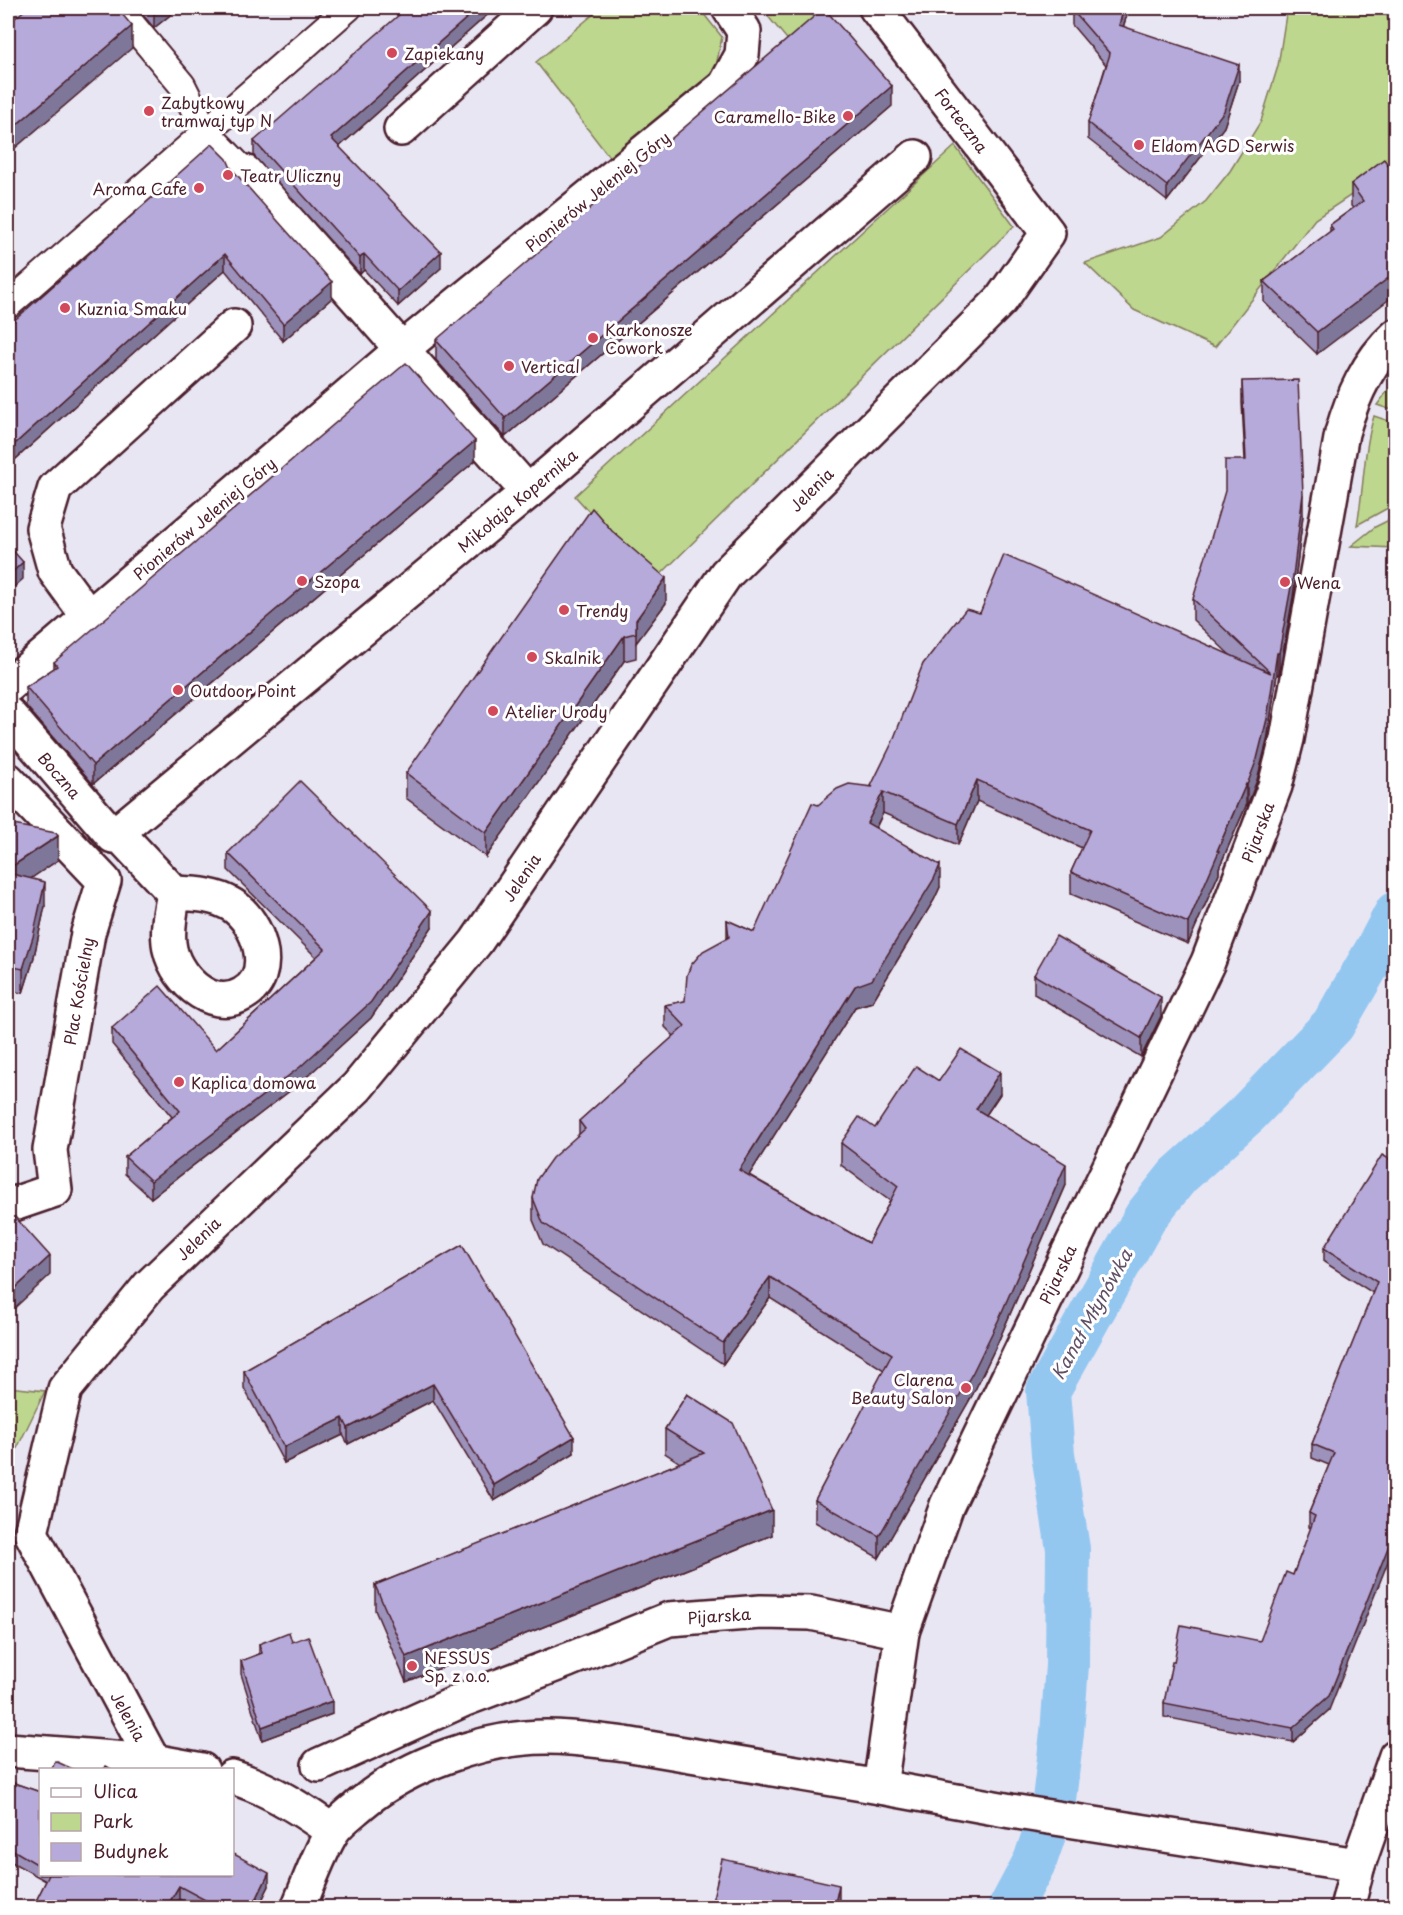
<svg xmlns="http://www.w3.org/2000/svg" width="1403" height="1915" font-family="'Playpen Sans',sans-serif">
	<rect width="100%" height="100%" fill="#e9e6f4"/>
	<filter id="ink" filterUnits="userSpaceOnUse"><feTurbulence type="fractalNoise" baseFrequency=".0167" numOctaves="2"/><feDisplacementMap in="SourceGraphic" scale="12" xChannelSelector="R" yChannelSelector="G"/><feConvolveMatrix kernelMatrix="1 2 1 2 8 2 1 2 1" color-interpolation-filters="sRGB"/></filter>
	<g filter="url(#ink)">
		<!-- green -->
		<g fill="#bdd78e" stroke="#847b5c" stroke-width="1.5">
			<polygon points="601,8 699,8 722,37 715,71 610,158 536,62"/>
			<polygon points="761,8 835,8 791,44"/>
			<polygon points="1287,8 1386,8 1396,77 1395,166 1315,219 1215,347 1134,310 1085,263 1161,237 1206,201 1230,171 1261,121 1278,66"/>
			<polygon points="955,146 1014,226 653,582 575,496"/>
			<polygon points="1395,381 1395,411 1377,405"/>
			<path d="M1374,416L1395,423V504L1357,525C1364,489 1363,452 1374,416Z"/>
			<polygon points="1395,517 1395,548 1351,546 1375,527"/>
			<polygon points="8,1387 45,1391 8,1467"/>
		</g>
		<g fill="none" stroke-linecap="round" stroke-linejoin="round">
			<!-- canal -->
			<polyline stroke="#93c7f0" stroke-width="44" points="1010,1908 1035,1861 1053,1808 1062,1733 1067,1665 1068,1549 1053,1454 1048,1391 1146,1216 1178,1176 1247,1114 1333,1025 1377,949 1396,913"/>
			<!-- pedestrian casing -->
			<g stroke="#4a1f2b" stroke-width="30">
				<g id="pedestrian">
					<polyline points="118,8 182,85 205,131 245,172"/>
					<polyline points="8,305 348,8"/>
				</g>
			</g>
			<!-- minor casing -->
			<g stroke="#4a1f2b" stroke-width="38">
				<g id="minor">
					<polyline points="401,129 535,8"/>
					<polyline points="245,172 528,492"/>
					<polyline points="88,616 55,571 43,528 55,488 234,326"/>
					<polyline points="8,686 401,350 725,86 742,55 744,31 729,8"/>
					<polyline points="8,714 113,836 528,492 915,157"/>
					<polyline points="8,780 104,881 88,933 50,1150 55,1190 8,1206"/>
					<polyline points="117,832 174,893"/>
					<path d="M174,893C194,894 215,894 232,905C259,922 277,975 243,994C210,1014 172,975 169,943C167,926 171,909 174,893Z"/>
					<polyline points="8,1750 153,1761 202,1770"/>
					<polyline points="153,1761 31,1533 65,1389 149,1286 357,1087 476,942 726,574 1001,300 1048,233 876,8"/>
					<polyline points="319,1765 465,1699 568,1660 669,1619 761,1612 811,1613 902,1632"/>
					<path d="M232,1777C269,1788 302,1809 332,1831"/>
					<path d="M880,1787L902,1632L947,1505L1208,962L1275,786L1287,739L1342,433C1352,398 1367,362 1396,336"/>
					<path d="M298,1908C309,1883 318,1855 332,1832C338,1822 352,1812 361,1804C408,1764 486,1737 547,1737C573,1737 599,1741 625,1744L880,1787L1011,1811L1358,1865"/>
				</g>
			</g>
			<!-- tertiary casing -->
			<g stroke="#4a1f2b" stroke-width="38">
				<polyline id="tertiary" points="1347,1908 1358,1865 1396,1756"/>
			</g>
			<!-- pedestrian -->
			<use href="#pedestrian" stroke="#fff" stroke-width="26"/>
			<!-- minor -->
			<use href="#minor" stroke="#fff" stroke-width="33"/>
			<!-- tertiary -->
			<use href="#tertiary" stroke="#fff" stroke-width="33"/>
		</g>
		<!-- wall -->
		<g fill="#9d92bb" stroke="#4a1f2b" stroke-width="1.5">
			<polygon points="137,8 179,8 154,28"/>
			<polygon points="495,8 339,147 441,268 398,306 364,270 360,274 254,156 254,141"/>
			<polygon points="1085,8 1129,8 1123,27 1239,81 1224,127 1167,201 1088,139 1088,123 1106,65 1072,25 1072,10 1082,13"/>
			<polygon points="892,106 505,437 436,360 436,340"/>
			<polygon points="1384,159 1317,354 1264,302 1264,281 1330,232 1330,225 1353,208 1351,206 1351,184"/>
			<polygon points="231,168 332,298 283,341 225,270 8,466 8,326"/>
			<polygon points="1242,381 1303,515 1293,597 1279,675 1277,674 1267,741 1257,780 1247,806 1246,806 1219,868 1219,873 1188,944 1071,894 1071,872 1082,848 977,801 958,845 883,813 876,828 940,887 934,900 872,1002 855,1007 749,1175 868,1243 890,1201 841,1165 841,1143 875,1128 939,1081 1000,1094 986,1115 1066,1185 998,1342 973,1394 879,1558 815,1522 815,1500 884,1370 770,1298 723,1364 543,1244 533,1220 533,1198 579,1134 579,1121 674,1036 665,1027 665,1005 685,1001 727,938 727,920 754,932 818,805 871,787 980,613 1230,655 1193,620 1193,599 1245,460 1242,403"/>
			<polygon points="475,461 93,784 26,706 26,687 54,668 54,662"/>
			<polygon points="666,603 636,643 636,658 624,661 486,857 406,798 406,773"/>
			<polygon points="8,824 58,860 31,878 45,906 33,961 23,993 8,991"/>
			<polygon points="228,853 432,927 371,1018 300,1083 151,1198 125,1174 125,1157 172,1117 112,1044 112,1028 216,1050 316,957 228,870"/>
			<polygon points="1034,975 1161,1016 1141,1057 1034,994"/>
			<polygon points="1393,1161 1329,1710 1293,1742 1164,1717 1164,1703 1174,1662 1260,1641 1293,1575 1311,1528 1309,1527 1309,1513 1329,1465 1312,1458 1312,1444 1373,1293 1324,1262 1324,1248"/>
			<polygon points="462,1245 574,1453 494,1501 433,1400 348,1444 343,1435 284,1463 244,1388 244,1371"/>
			<polygon points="687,1394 772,1535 406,1682 375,1610 375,1585 680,1463 665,1453 665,1429"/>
			<polygon points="292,1642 332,1714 262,1740 241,1674 241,1661 259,1654 259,1644"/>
			<polygon points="8,1781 40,1792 40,1790 40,1875 232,1875 269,1886 258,1908 195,1908 179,1899 173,1908 36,1908 36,1901 46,1881 8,1860"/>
			<polygon points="713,1898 839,1899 837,1908 713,1908"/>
		</g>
		<!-- shaded-wall -->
		<g fill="#7f7799" stroke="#4a1f2b" stroke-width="1.5">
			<polygon points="154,8 179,8 154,28"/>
			<polygon points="478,8 495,8 331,154 331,138"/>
			<polygon points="1124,8 1129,8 1119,41 1119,25"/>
			<polygon points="132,26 132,48 8,154 8,132"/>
			<polygon points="1239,65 1239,81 1224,127 1167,201 1167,186"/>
			<polygon points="892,86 892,106 505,437 505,418"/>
			<polygon points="441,252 441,268 398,306 398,291"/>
			<polygon points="225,254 225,270 8,466 8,450"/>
			<polygon points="364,254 364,270 360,274 360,258"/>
			<polygon points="1395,273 1395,295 1317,354 1317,332"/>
			<polygon points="332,282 332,298 283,341 283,324"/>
			<polygon points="475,441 475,461 93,784 93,765"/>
			<polygon points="1303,494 1303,515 1293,597 1279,675 1279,653"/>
			<polygon points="23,562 23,579 8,592 8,576"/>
			<polygon points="666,578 666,603 636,643 636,620"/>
			<polygon points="624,636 624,661 486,857 486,833"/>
			<polygon points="1277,653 1277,674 1267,741 1257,780 1247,806 1247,785"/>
			<polygon points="977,780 977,801 958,845 958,824"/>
			<polygon points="1246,784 1246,806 1219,868 1219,873 1188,944 1188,923 1217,851"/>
			<polygon points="883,792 883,813 867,844 867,823"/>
			<polygon points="58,836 58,860 8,894 8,869"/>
			<polygon points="940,865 940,887 934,900 872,1002 855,1007 739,1191 739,1170 855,986"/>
			<polygon points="45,882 45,906 33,961 23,993 23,969"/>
			<polygon points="432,911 432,927 371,1018 300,1083 151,1198 151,1181"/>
			<polygon points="1161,997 1161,1016 1141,1057 1141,1038"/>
			<polygon points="11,1011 11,1035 8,1053 8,1028"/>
			<polygon points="1000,1072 1000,1094 976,1130 976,1109"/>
			<polygon points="1066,1164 1066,1185 998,1342 973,1394 879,1558 879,1536"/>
			<polygon points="50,1256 50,1275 8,1314 8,1295"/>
			<polygon points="770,1277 770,1298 723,1364 723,1343"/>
			<polygon points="433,1384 433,1400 348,1444 348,1428"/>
			<polygon points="343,1418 343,1435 284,1463 284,1447"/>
			<polygon points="574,1437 574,1453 494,1501 494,1485"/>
			<polygon points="772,1510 772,1535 406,1682 406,1657"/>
			<polygon points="1395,1530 1395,1544 1329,1710 1293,1742 1293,1728"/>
			<polygon points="332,1701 332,1714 262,1740 262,1727"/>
			<polygon points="269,1873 269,1886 258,1908 252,1908"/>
			<polygon points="839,1885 839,1899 837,1908 834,1908"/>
			<polygon points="179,1886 179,1899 173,1908 166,1908"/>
		</g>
		<!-- building -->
		<g fill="#b6aada" stroke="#4a1f2b" stroke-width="1.5">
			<polygon points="27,8 117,8 132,26 8,132 8,24"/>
			<polygon points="407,8 478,8 331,138 441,252 398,291 364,254 360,258 254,141"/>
			<polygon points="824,8 892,86 505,418 436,340"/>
			<polygon points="1085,8 1124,8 1119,25 1239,65 1224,111 1167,186 1088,123 1110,54 1072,10 1082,13"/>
			<polygon points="212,144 227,159 231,168 332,282 283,324 225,254 8,450 8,326"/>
			<polygon points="1384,159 1395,175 1395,273 1317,332 1264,281 1333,229 1330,225 1363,201 1351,184"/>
			<polygon points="406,363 475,441 93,765 26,687 57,666 54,662"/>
			<polygon points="1298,380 1303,494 1293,576 1279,653 1277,653 1267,719 1257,759 1247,785 1246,784 1217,851 1219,851 1188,923 1071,872 1090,830 977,780 958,824 883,792 867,823 940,865 934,879 872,980 855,986 739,1170 868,1243 898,1186 841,1143 859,1117 875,1128 916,1066 939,1081 961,1049 1000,1072 976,1109 1066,1164 998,1321 973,1372 879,1536 815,1500 892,1354 770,1277 723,1343 543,1223 533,1198 537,1179 552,1158 585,1129 579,1121 685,1026 665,1005 685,1001 687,975 691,965 703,951 729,937 727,920 754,932 812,803 818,805 837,789 849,784 873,787 871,786 892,743 923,664 966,609 980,613 1004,555 1271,673 1193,599 1225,491 1225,460 1246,460 1242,381"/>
			<polygon points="592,508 612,531 666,578 636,620 636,633 624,636 486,833 406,773"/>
			<polygon points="8,545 23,562 8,576"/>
			<polygon points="300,781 432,911 371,1002 300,1067 151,1181 125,1157 180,1111 112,1028 160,986 216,1050 325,949 228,853"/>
			<polygon points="8,824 56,833 58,836 8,869"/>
			<polygon points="8,873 45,882 33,937 23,969 8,966"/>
			<polygon points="1056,936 1161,997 1141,1038 1034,975"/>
			<polygon points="8,1005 11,1011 8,1028"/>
			<polygon points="1382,1155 1393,1161 1395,1156 1395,1530 1329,1696 1293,1728 1164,1703 1172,1662 1174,1662 1181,1625 1260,1641 1286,1572 1293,1575 1315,1516 1309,1513 1334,1453 1312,1444 1377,1282 1324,1248"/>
			<polygon points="15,1217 50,1256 8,1295 8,1226"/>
			<polygon points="462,1245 574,1437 494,1485 433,1384 348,1428 343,1418 284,1447 244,1371"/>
			<polygon points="687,1394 733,1423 772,1510 406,1657 375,1585 704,1453 665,1429"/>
			<polygon points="289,1632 292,1642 308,1636 332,1701 262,1727 241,1661 262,1653 259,1644"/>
			<polygon points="55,1761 75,1770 51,1770"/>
			<polygon points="106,1766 113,1770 103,1770"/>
			<polygon points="8,1781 40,1792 40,1790 40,1866 8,1847"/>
			<polygon points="232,1853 269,1873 252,1908 220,1908 179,1886 166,1908 49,1908 36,1901 49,1875 232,1875"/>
			<polygon points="722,1859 839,1885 834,1908 757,1908 713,1898"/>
		</g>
	</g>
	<!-- markers -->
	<g fill="#d1495b" stroke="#fff" stroke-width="2">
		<circle cx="392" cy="53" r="6"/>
		<circle cx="149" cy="111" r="6"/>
		<circle cx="848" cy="116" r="6"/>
		<circle cx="1139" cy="145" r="6"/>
		<circle cx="228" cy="175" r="6"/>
		<circle cx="199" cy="188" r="6"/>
		<circle cx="65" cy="308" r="6"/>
		<circle cx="593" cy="338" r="6"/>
		<circle cx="509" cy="366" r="6"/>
		<circle cx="302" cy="581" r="6"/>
		<circle cx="1285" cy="582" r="6"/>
		<circle cx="564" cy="610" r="6"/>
		<circle cx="532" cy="657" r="6"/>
		<circle cx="178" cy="690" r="6"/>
		<circle cx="493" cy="711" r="6"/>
		<circle cx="179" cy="1082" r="6"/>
		<circle cx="966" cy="1388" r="6"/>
		<circle cx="412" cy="1666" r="6"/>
	</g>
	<g text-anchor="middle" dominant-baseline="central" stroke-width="6" stroke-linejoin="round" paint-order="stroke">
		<!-- poi labels -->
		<g font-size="16" fill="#4a1f2b" stroke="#fff" text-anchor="start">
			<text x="404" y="53">Zapiekany</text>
			<text x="161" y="102">Zabytkowy<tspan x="161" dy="18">tramwaj typ N</tspan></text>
			<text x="836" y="116" text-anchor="end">Caramello-Bike</text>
			<text x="1151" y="145">Eldom AGD Serwis</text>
			<text x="240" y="175">Teatr Uliczny</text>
			<text x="187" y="188" text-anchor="end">Aroma Cafe</text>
			<text x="77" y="308">Kuznia Smaku</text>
			<text x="605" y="329">Karkonosze<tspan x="605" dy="18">Cowork</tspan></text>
			<text x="521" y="366">Vertical</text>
			<text x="314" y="581">Szopa</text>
			<text x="1297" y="582">Wena</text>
			<text x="576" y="610">Trendy</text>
			<text x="544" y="657">Skalnik</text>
			<text x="190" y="690">Outdoor Point</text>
			<text x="505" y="711">Atelier Urody</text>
			<text x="191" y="1082">Kaplica domowa</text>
			<text x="954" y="1379" text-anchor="end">Clarena<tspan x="954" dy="18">Beauty Salon</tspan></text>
			<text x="424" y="1657">NESSUS<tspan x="424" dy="18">Sp. z o.o.</tspan></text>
		</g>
		<!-- street labels -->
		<g font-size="16" fill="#4a1f2b" stroke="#fff">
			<text transform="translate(962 120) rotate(53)">Forteczna</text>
			<text transform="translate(597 191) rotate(-39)">Pionierów Jeleniej Góry</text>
			<text transform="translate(811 489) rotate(-45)">Jelenia</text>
			<text transform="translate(517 500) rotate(-40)">Mikołaja Kopernika</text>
			<text transform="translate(204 518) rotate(-40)">Pionierów Jeleniej Góry</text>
			<text transform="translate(60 775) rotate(49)">Boczna</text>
			<text transform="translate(1257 832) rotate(-69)">Pijarska</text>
			<text transform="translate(521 877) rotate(-56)">Jelenia</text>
			<text transform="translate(78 991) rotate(-80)">Plac Kościelny</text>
			<text transform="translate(198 1238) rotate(-44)">Jelenia</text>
			<text transform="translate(1057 1274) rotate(-64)">Pijarska</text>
			<text transform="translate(719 1615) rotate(-4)">Pijarska</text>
			<text transform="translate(129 1716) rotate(61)">Jelenia</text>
		</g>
		<!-- water labels -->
		<g font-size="18" font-style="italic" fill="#605166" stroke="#fff">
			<text transform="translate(1091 1314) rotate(-61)">Kanał Młynówka</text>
		</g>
	</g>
	<!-- margin -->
	<rect width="1403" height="1915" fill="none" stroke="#fff" stroke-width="30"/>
	<rect x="15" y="15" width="1373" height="1885" fill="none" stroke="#4a1f2b" stroke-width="2" filter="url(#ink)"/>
	<!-- legend -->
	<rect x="39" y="1768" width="195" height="108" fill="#ffffff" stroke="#b7a5aa" stroke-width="1.5"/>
	<rect x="51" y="1788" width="30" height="9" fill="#ffffff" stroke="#b7a5aa" stroke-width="1.5"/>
	<text x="93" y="1798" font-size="18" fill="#4a1f2b">Ulica</text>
	<rect x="51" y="1813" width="30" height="18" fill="#bdd78e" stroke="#b7a5aa" stroke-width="1.5"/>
	<text x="93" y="1828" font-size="18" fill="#4a1f2b">Park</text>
	<rect x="51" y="1843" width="30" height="18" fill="#b6aada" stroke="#b7a5aa" stroke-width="1.5"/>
	<text x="93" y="1858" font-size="18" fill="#4a1f2b">Budynek</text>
</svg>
